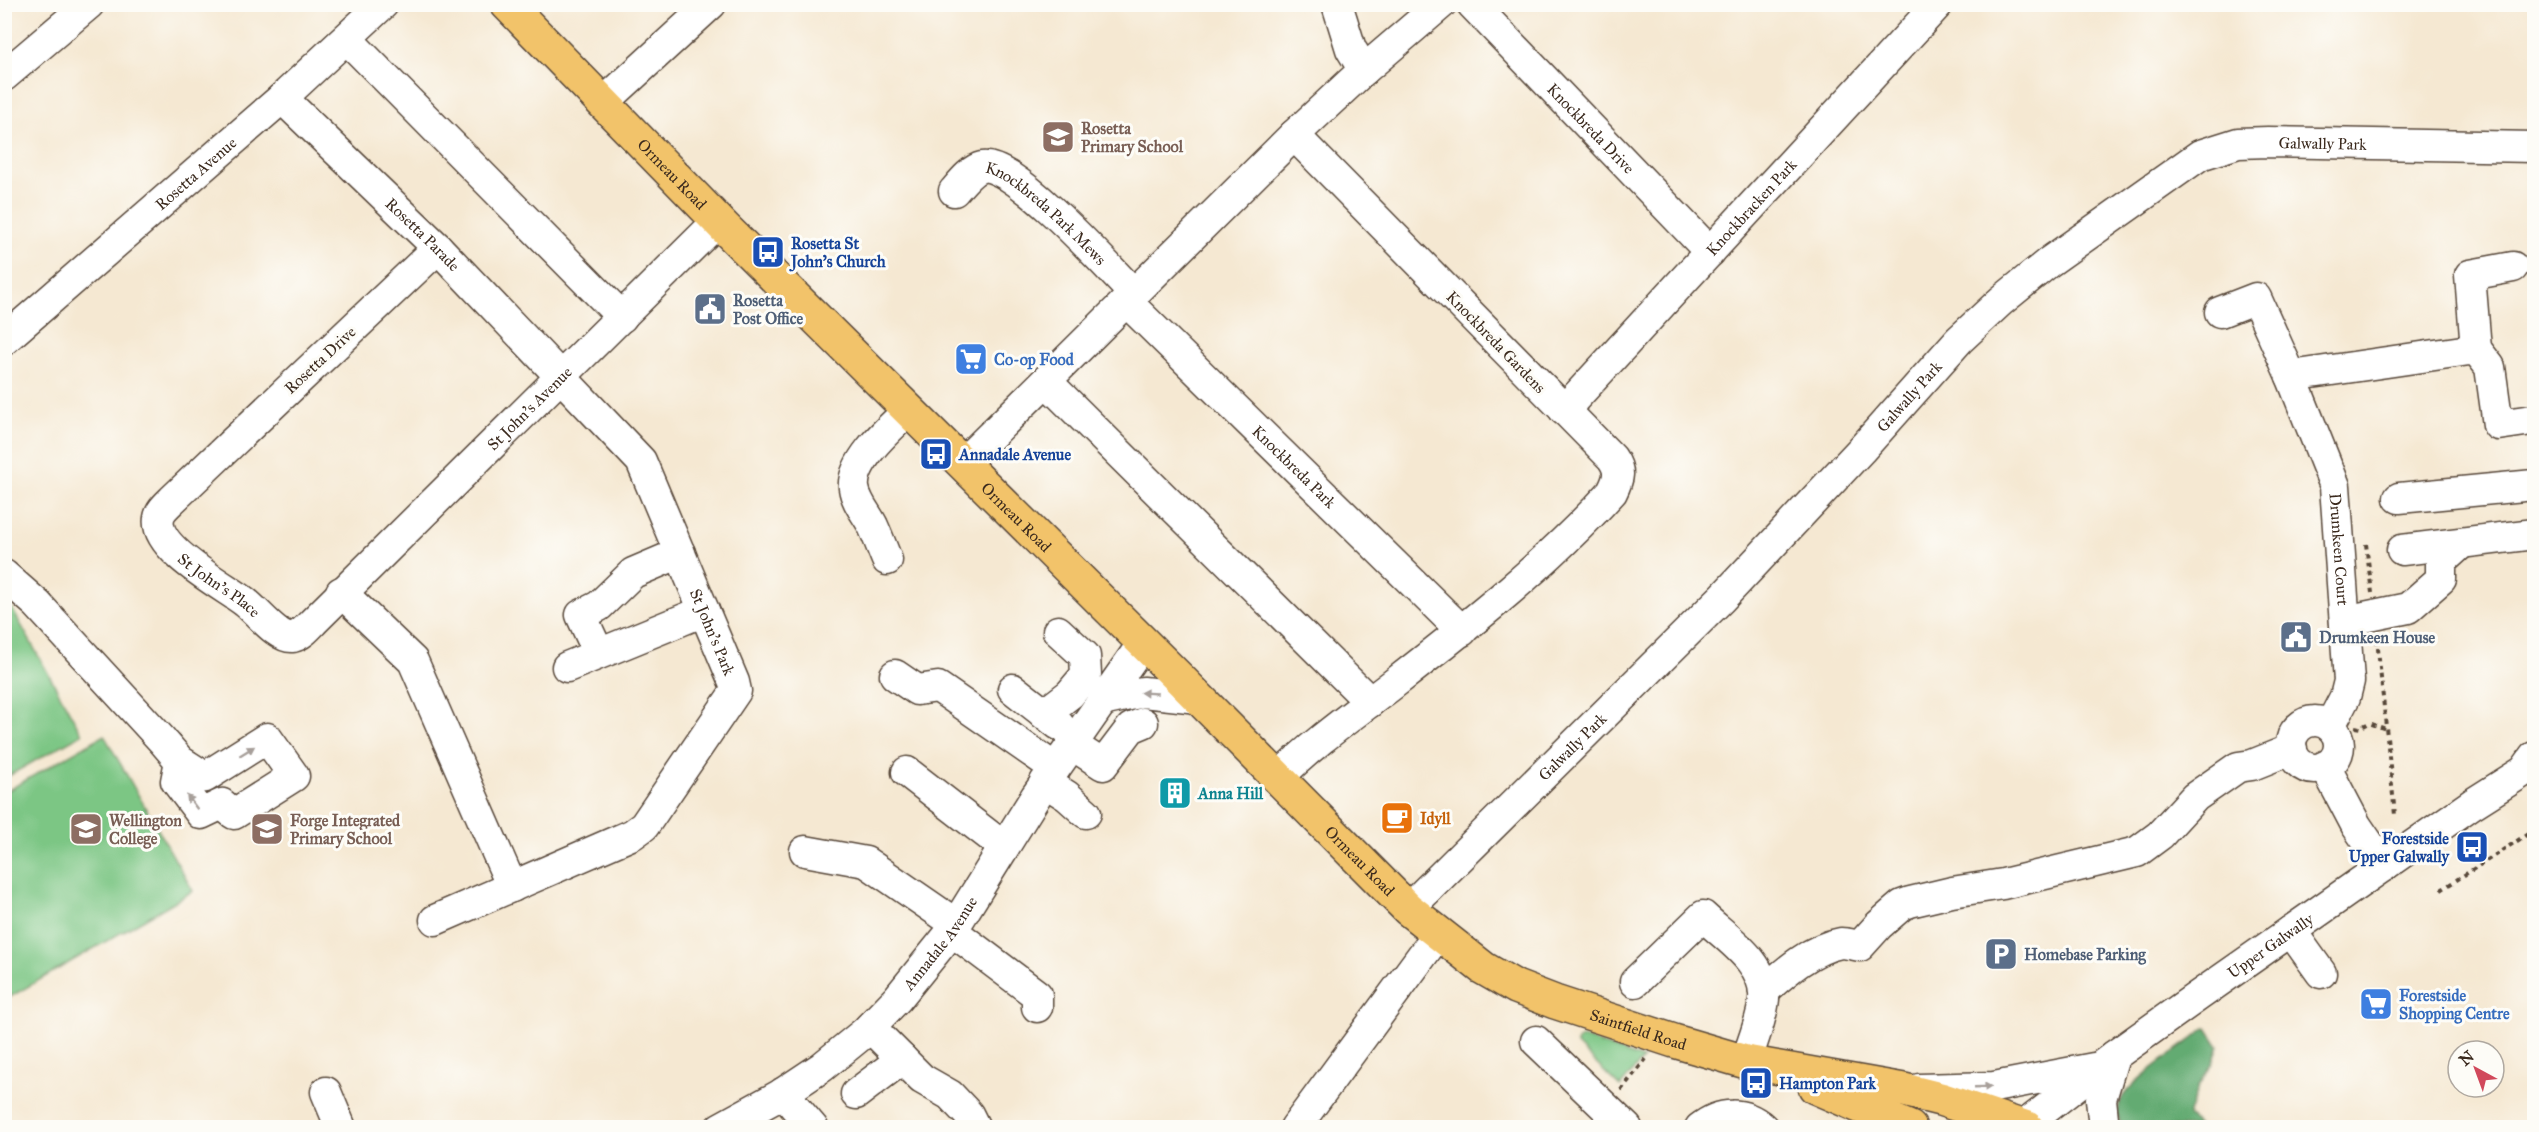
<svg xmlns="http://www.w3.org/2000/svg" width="2539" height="1132" font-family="'IM FELL Great Primer',serif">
	<rect width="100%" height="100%" fill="#fdfcf7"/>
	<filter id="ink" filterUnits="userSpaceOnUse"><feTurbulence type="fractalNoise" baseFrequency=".0167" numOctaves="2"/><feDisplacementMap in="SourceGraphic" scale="12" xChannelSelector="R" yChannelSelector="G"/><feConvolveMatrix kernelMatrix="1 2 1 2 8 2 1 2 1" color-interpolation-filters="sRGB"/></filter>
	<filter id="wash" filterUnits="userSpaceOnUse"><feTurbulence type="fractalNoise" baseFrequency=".008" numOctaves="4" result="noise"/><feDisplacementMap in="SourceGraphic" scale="24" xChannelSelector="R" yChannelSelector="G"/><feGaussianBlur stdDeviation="1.35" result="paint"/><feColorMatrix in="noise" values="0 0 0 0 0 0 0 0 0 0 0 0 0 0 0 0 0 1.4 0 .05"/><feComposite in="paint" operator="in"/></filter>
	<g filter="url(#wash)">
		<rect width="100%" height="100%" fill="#f5e8d2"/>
		<!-- green -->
		<g fill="#7bc684" stroke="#5b7851" stroke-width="1.5">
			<polygon points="5,596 82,734 5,778 4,778"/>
			<polygon points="104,735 193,891 5,1000 5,792"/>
			<polygon points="1581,1037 1643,1059 1620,1087 1577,1045 1577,1041"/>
		</g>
		<!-- forest -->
		<path fill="#64ab72" stroke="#506a48" stroke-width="1.5" d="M2207,1028L2219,1046L2213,1063L2198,1086L2188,1116L2199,1127H2122C2117,1119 2117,1109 2121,1100C2128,1082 2189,1042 2207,1028Z"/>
	</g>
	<g filter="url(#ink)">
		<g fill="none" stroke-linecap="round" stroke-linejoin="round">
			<!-- minor casing -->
			<g stroke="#574639" stroke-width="33">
				<g id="minor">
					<polyline points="1337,4 1351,49 1364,70"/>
					<path id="s1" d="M1472,4L1710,252"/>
					<polyline points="347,39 622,317"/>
					<polyline points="4,76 89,4"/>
					<path id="s2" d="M282,98L438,248L641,461L734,682L736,691L644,826L633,834L435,920"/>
					<polyline points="603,103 711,4"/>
					<path id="s3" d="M954,191C961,183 972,169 982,167C1012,160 1111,270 1134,294"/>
					<path id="s4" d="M438,248L172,500C167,505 160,511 159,518C153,549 226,587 245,602C257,611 278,639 293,637C302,635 309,626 315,620L718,221"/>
					<path id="s5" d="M1126,301L1462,631"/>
					<path id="s6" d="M2220,312L2256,298L2291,376L2335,486L2349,681L2345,697L2330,726"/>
					<path id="s7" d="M4,340L282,98L383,4"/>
					<polyline points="2476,349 2470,275 2513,267"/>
					<polyline points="2291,376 2476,349 2490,367 2498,425 2532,420"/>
					<polyline points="1046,381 1370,702"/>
					<path id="s8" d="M1564,410L1938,4"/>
					<polyline points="962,464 1294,135 1364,70 1441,4"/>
					<polyline points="2399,498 2534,485"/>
					<polyline points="2402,550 2534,534"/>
					<path d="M887,560C882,548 878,537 873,526C867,514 856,502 854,488C851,461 891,427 909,410"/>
					<polyline points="4,575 37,604 162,740 180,761 205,777 267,738 294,776 234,814 222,804 201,814 176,781 180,761"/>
					<polyline points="341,592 413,661 512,887"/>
					<polyline points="2345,621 2408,608 2441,579 2441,562 2462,543"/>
					<polyline points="594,643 581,615 599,606 633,573 680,553"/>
					<polyline points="567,667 704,611"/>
					<polyline points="895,675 917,690 938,687 1055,768"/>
					<polyline points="1013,689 1059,725"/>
					<polyline points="1102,701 1143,692 1198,698"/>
					<polyline points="1044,714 1070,694 1086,675 1085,656 1058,631"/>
					<circle cx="2315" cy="745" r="24"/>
					<polyline points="1071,744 1103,765 1131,728 1143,723"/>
					<polyline points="2325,766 2356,825 2384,866"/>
					<polyline points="907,772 1004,847"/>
					<path d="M1278,778C1313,743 1353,715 1392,685C1469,625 1546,565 1612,492C1619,478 1621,471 1612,458L1294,135"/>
					<polyline points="1045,782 1067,796 1086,813"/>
					<polyline points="805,851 866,862 956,924"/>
					<path id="s9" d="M1408,909L1722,598L1861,450L1959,340L2001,301L2049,262L2200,155L2238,143L2268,142L2534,147"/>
					<polyline points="952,931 1037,995 1037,1007"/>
					<polyline points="2291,931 2321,973"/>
					<path d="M1635,982L1703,916C1726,938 1767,963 1764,999C1762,1020 1752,1042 1746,1062"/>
					<path d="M1764,991C1785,972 1812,948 1841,943C1847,943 1854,945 1860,946L1879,925L1902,905L1910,902L1952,892L2003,884L2137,852L2160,835L2195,797L2238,767L2252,765L2292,749"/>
					<polyline points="870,1027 922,1079 950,1095 968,1114 975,1128"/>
					<polyline points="1536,1041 1627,1128"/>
					<polyline points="1919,1089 1994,1087 2094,1068"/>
					<polyline points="326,1092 341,1128"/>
					<polyline points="783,1093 813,1128"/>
					<polyline points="856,1094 902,1059"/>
					<path id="s10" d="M720,1128L780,1095L822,1067L865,1032L897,999L952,931L1036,796L1143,643"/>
					<polyline points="1295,1128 1438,934"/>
					<path d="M1700,1128C1720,1112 1744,1111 1763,1128"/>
					<path id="s11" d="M2021,1128L2114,1056L2198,996L2472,804L2524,771L2534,757"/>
					<polyline points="2104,1128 2101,1099 2114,1056"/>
				</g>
			</g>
			<!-- major casing -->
			<g stroke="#574639" stroke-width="36">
				<g id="major">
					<path id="s12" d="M507,4L725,228L1179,678L1408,909L1483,968L1516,987L1555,1002L1674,1041L1746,1062L1904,1090L1940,1099L2027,1128"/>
					<polyline points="1815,1087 1910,1128"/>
				</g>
			</g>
			<!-- path -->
			<g stroke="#574639" stroke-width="4" stroke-dasharray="4.5 4.5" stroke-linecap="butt">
				<polyline points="2366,544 2372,593"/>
				<polyline points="2377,639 2395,815"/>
				<polyline points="2355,727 2360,728 2369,723 2386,729"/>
				<polyline points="2441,890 2534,830"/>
				<polyline points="2534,1089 2534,1093"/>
				<polyline points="1621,1090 1646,1059"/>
			</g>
			<!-- minor -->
			<use href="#minor" stroke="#fff" stroke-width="30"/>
			<!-- major -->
			<use href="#major" stroke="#f2c36a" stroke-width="33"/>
		</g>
		<!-- one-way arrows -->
		<defs><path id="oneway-solid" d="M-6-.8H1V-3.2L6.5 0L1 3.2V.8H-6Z" transform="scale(1.5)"/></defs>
		<g fill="#a79f9a">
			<use href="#oneway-solid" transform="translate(1149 693) rotate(-177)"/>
			<use href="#oneway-solid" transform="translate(247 751) rotate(-32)"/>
			<use href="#oneway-solid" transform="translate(192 802) rotate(-127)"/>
			<use href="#oneway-solid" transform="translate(1983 1087) rotate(-2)"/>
		</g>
	</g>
	<!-- icons -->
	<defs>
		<g id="school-square" transform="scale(1.725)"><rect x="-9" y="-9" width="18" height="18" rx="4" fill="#8d6e63" stroke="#fdfcf7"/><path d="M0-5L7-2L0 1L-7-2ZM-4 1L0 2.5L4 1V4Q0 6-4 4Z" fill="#fff"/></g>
		<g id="bus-square" transform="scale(1.725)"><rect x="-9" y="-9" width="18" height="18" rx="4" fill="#1a4fb4" stroke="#fdfcf7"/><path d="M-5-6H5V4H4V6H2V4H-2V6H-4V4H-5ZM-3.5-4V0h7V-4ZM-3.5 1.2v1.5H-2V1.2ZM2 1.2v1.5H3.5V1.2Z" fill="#fff"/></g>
		<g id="civic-square" transform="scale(1.725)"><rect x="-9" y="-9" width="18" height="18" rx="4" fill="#5c6f8a" stroke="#fdfcf7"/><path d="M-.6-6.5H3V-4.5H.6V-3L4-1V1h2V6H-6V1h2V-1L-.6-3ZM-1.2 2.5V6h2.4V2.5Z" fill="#fff"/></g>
		<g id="supermarket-square" transform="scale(1.725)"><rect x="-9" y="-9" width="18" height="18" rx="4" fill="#3f7fe0" stroke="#fdfcf7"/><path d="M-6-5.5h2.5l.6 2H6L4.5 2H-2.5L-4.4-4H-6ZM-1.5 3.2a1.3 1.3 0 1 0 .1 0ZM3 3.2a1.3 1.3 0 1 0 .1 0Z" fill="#fff"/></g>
		<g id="building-square" transform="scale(1.725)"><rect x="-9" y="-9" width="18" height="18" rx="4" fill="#0f9aa8" stroke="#fdfcf7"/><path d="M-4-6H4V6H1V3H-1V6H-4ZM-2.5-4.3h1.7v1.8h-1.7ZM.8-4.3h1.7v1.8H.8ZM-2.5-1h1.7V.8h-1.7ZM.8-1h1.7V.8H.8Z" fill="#fff"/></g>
		<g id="cafe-square" transform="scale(1.725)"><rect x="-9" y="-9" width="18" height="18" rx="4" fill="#e8710a" stroke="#fdfcf7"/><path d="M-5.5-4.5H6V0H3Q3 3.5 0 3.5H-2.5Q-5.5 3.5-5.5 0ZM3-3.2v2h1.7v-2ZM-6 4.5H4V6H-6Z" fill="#fff"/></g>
		<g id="parking-square" transform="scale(1.725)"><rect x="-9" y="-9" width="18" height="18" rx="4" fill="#5c6f8a" stroke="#fdfcf7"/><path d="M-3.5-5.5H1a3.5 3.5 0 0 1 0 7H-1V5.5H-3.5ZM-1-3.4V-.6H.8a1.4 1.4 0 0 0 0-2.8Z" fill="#fff"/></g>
	</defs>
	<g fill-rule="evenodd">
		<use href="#school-square" x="1058" y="137"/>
		<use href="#bus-square" x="768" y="252"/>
		<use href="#civic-square" x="710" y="309"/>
		<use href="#supermarket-square" x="971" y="359"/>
		<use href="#bus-square" x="936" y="454"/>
		<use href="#civic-square" x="2296" y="637"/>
		<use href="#building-square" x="1175" y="793"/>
		<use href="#cafe-square" x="1397" y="818"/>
		<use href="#school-square" x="86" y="829"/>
		<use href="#school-square" x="267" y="829"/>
		<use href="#bus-square" x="2472" y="847"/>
		<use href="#parking-square" x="2001" y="954"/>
		<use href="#supermarket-square" x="2376" y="1004"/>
		<use href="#bus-square" x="1756" y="1083"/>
	</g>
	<g text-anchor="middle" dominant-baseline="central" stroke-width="6" stroke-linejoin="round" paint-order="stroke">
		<!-- education labels -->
		<g font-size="16" font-weight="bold" fill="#785e54" stroke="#fdfcf7" text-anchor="start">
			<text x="1081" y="128">Rosetta<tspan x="1081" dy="18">Primary School</tspan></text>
			<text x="109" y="820">Wellington<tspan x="109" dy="18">College</tspan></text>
			<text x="290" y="820">Forge Integrated<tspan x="290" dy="18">Primary School</tspan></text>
		</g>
		<!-- street labels -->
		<g font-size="16" fill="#3b2a1e" stroke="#fdfcf7">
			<text stroke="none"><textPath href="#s1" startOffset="172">Knockbreda Drive</textPath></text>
			<text stroke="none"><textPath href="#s9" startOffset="1221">Galwally Park</textPath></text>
			<text stroke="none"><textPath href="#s7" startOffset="254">Rosetta Avenue</textPath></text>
			<text stroke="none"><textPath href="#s12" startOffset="237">Ormeau Road</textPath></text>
			<text stroke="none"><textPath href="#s8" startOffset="276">Knockbracken Park</textPath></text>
			<text stroke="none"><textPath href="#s3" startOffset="118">Knockbreda Park Mews</textPath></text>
			<text stroke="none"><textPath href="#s2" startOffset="196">Rosetta Parade</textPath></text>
			<text transform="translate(1496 342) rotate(46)">Knockbreda Gardens</text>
			<text transform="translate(320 360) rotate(-43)">Rosetta Drive</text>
			<text stroke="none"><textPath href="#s9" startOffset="717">Galwally Park</textPath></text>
			<text stroke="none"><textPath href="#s4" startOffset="904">St John's Avenue</textPath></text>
			<text stroke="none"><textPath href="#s5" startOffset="236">Knockbreda Park</textPath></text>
			<text stroke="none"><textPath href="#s12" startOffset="723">Ormeau Road</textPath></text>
			<text stroke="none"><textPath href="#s6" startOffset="306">Drumkeen Court</textPath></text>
			<text stroke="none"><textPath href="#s4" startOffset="483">St John's Place</textPath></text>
			<text stroke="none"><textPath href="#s2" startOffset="696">St John's Park</textPath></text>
			<text stroke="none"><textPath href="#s9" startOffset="231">Galwally Park</textPath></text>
			<text stroke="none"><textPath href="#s12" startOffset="1209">Ormeau Road</textPath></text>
			<text stroke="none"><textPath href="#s10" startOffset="291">Annadale Avenue</textPath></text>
			<text stroke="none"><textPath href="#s11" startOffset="309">Upper Galwally</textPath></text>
			<text stroke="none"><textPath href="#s12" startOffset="1540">Saintfield Road</textPath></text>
		</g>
		<!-- transit labels -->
		<g font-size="16" font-weight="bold" fill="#164399" stroke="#fdfcf7" text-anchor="start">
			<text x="791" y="243">Rosetta St<tspan x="791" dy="18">John's Church</tspan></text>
			<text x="959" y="454">Annadale Avenue</text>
			<text x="2449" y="838" text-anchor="end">Forestside<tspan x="2449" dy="18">Upper Galwally</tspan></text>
			<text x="1779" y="1083">Hampton Park</text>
		</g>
		<!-- service labels -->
		<g font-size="16" font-weight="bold" fill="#4e5e75" stroke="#fdfcf7" text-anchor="start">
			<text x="733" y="300">Rosetta<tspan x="733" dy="18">Post Office</tspan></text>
			<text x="2319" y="637">Drumkeen House</text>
			<text x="2024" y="954">Homebase Parking</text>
		</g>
		<!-- shop labels -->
		<g font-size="16" font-weight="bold" fill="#366cbe" stroke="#fdfcf7" text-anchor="start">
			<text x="994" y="359">Co-op Food</text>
			<text x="2399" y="995">Forestside<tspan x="2399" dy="18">Shopping Centre</tspan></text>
		</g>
		<!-- culture labels -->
		<g font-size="16" font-weight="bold" fill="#0d838f" stroke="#fdfcf7" text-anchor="start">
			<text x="1198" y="793">Anna Hill</text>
		</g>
		<!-- food labels -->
		<g font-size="16" font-weight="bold" fill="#c56008" stroke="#fdfcf7" text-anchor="start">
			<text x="1420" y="818">Idyll</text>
		</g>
	</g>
	<!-- margin -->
	<rect width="2539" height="1132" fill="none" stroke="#fdfcf7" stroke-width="24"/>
	<!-- north arrow -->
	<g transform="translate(2476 1069) rotate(319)"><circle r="28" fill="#fdfcf7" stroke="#afa8a0" stroke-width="1.5"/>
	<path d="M0-4.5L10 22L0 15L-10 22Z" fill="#d1495b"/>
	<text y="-9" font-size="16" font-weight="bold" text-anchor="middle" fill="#3b2a1e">N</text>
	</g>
</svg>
